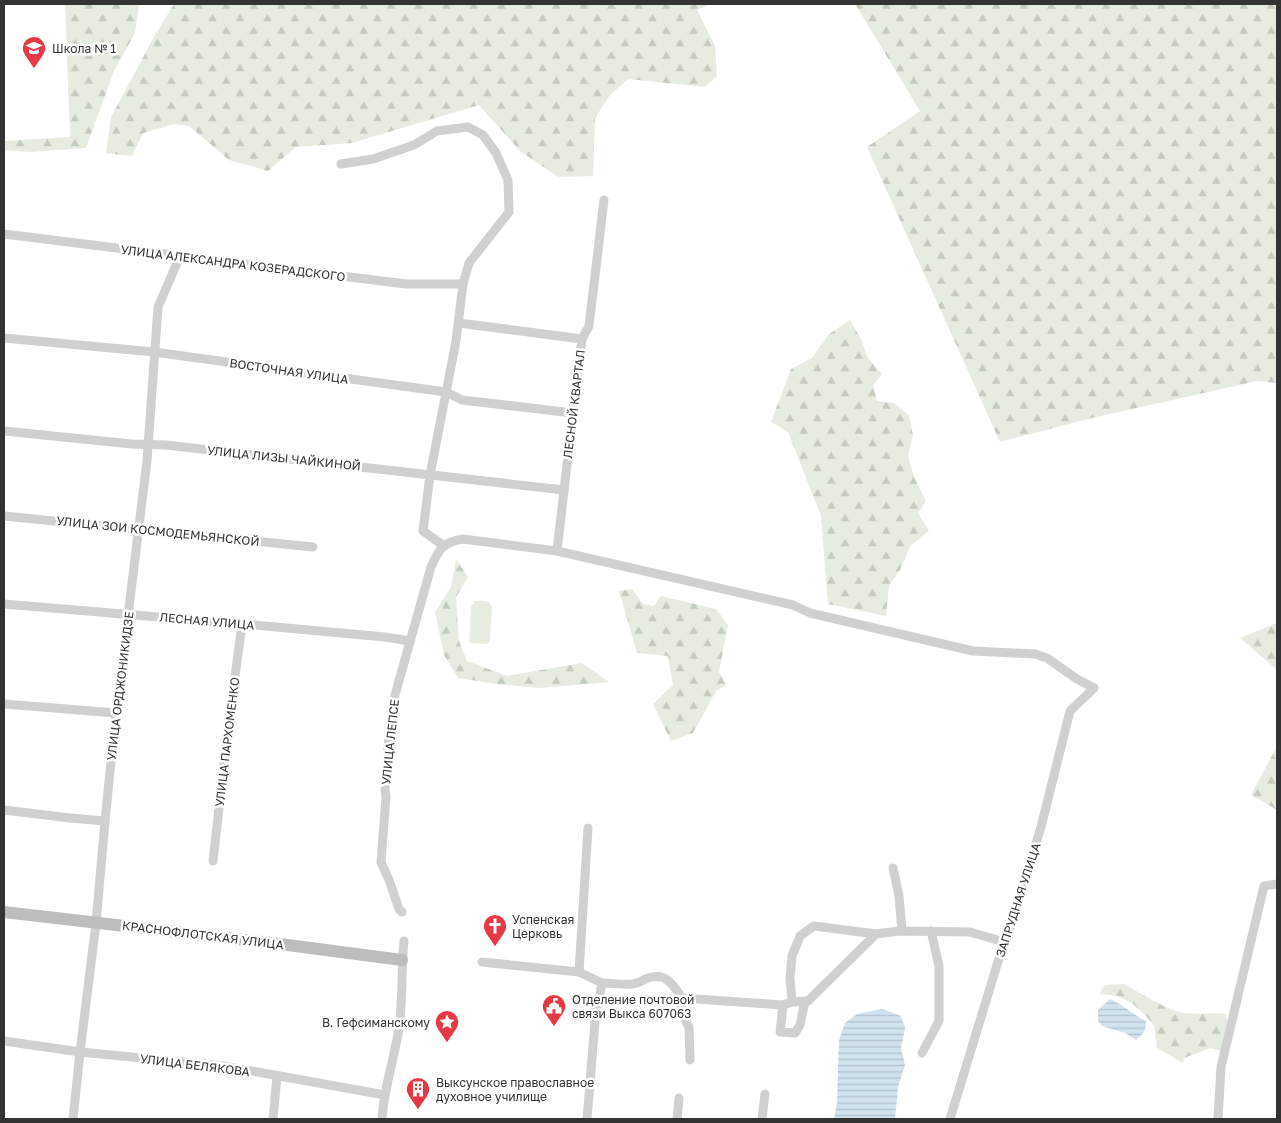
<svg xmlns="http://www.w3.org/2000/svg" width="1281" height="1123" font-family="'Golos Text',sans-serif">
	<defs>
		<pattern id="forest-firs" width="22" height="20" patternUnits="userSpaceOnUse" patternTransform="scale(1.25)"><rect width="22" height="20" fill="#e6ecdf"/><path d="M5 1l3.5 6h-7zM16 11l3.5 6h-7z" fill="#c6cbc0"/></pattern>
		<pattern id="water-rules" width="6" height="5" patternUnits="userSpaceOnUse" patternTransform="scale(1.25)"><rect width="6" height="5" fill="#cfe2ee"/><path d="M0 2.5h6" fill="none" stroke="#b2c2cd"/></pattern>
	</defs>
	<rect width="100%" height="100%" fill="#fff"/>
	<!-- grass -->
	<path fill="#e6ecdf" d="M475,601C482,601 489,599 492,607L490,640L488,644L472,643L469,642L471,607Z"/>
	<!-- forest -->
	<g fill="url(#forest-firs)">
		<polygon points="65,4 139,4 135,33 114,71 86,148 30,152 4,150 4,141 70,137"/>
		<polygon points="174,4 710,4 697,10 715,46 717,76 705,87 628,79 610,95 595,118 593,176 558,177 520,151 479,105 352,143 296,147 268,171 229,160 189,126 175,124 143,133 132,156 106,153 111,117 155,35"/>
		<polygon points="855,4 1277,4 1277,383 1257,381 1092,418 1000,442 867,147 920,111"/>
		<polygon points="850,320 861,339 868,358 882,374 873,385 877,401 894,403 909,415 913,435 908,456 914,477 926,501 918,513 929,531 911,545 900,570 889,586 886,616 828,604 821,516 788,432 771,422 791,369 812,358 829,334"/>
		<polygon points="456,559 468,577 456,597 459,641 467,661 507,676 582,663 609,682 540,688 497,684 458,678 444,655 435,612 451,587"/>
		<polygon points="632,589 643,604 654,606 661,596 716,609 728,625 719,672 726,685 716,691 693,733 671,741 653,704 673,685 668,656 637,653 619,591"/>
		<polygon points="1277,623 1277,670 1240,638"/>
		<polygon points="1277,746 1277,810 1251,795"/>
		<path d="M1124,984C1141,993 1166,1010 1184,1013C1198,1015 1212,1012 1226,1014L1227,1024L1221,1051L1211,1048L1184,1058L1183,1063L1157,1048L1154,1026L1147,1017L1133,1004L1118,996L1099,994L1105,985Z"/>
	</g>
	<!-- water -->
	<g fill="url(#water-rules)">
		<path d="M1110,999C1123,1005 1134,1015 1146,1021C1146,1030 1143,1035 1136,1040L1125,1033L1102,1026L1098,1021V1010Z"/>
		<polygon points="882,1009 901,1016 905,1028 901,1048 905,1065 898,1087 895,1119 834,1119 837,1103 839,1040 845,1023 857,1014"/>
	</g>
	<g fill="none" stroke-linecap="round" stroke-linejoin="round">
		<!-- street -->
		<g stroke="#d0d0d0" stroke-width="9">
			<polyline points="341,164 373,159 414,145 437,131 468,127 483,135 496,153 508,180 509,212 469,263 463,284 456,341 430,475 423,531 444,546"/>
			<polyline points="4,234 406,284 463,284"/>
			<polyline points="459,323 582,339"/>
			<polyline points="4,338 154,352 446,392 462,400 573,413"/>
			<polyline points="4,431 132,444 166,445 564,490"/>
			<polyline points="4,516 313,547"/>
			<polyline points="557,551 573,413 582,339 589,326 604,200"/>
			<polyline points="4,604 242,624 385,637 410,641"/>
			<polyline points="4,704 116,713"/>
			<polyline points="4,810 70,818 105,821"/>
			<polyline points="213,861 228,729 242,624"/>
			<polyline points="893,868 899,896 902,931"/>
			<path d="M402,912L399,909L389,880L381,862L386,797L385,789L387,755L391,721L395,695L431,567C439,549 443,542 463,539L557,551L793,605L810,613L973,651L1035,654L1047,658L1077,679L1094,688L1070,711L1041,827L1010,928L1004,942L950,1119"/>
			<polyline points="482,962 579,972 602,983"/>
			<polyline points="579,972 588,828"/>
			<polyline points="682,998 681,1012 689,1027 690,1060"/>
			<polyline points="792,1002 790,978 792,956 800,936 814,926 876,934"/>
			<polyline points="783,1005 780,1032 795,1033 800,1025 805,1001"/>
			<polyline points="4,1041 80,1052 224,1066 385,1095"/>
			<polyline points="922,1053 939,1021 939,966 931,931"/>
			<polyline points="73,1119 80,1052 96,923 105,821 116,713 147,461 158,307 180,256"/>
			<polyline points="273,1119 277,1076"/>
			<path d="M382,1119C384,1088 394,1059 399,1029C403,999 401,970 404,941"/>
			<path d="M587,1119L596,1010L599,1000L602,983C612,983 623,985 633,984C639,983 643,980 648,978C667,972 673,985 682,998L783,1005L792,1002L808,1001L876,934L899,931L970,932L1004,942"/>
			<polyline points="677,1119 679,1098"/>
			<polyline points="762,1119 765,1094"/>
			<polyline points="1218,1119 1221,1067 1264,886 1277,884"/>
		</g>
		<!-- secondary -->
		<polyline stroke="#bdbdbd" stroke-width="12" points="4,912 280,944 402,960"/>
	</g>
	<!-- icons -->
	<defs>
		<g id="school-pin" transform="scale(1.25)"><path d="M0 17L-7.5 6A9.5 9.5 0 1 1 7.5 6Z" fill="#e63946" stroke="#fff"/><path d="M0-5L7-2L0 1L-7-2ZM-4 1L0 2.5L4 1V4Q0 6-4 4Z" fill="#fff"/></g>
		<g id="church-pin" transform="scale(1.25)"><path d="M0 17L-7.5 6A9.5 9.5 0 1 1 7.5 6Z" fill="#e63946" stroke="#fff"/><path d="M-1.2-6h2.4v3.5h3.3v2.4h-3.3V6h-2.4V-.1h-3.3v-2.4h3.3Z" fill="#fff"/></g>
		<g id="civic-pin" transform="scale(1.25)"><path d="M0 17L-7.5 6A9.5 9.5 0 1 1 7.5 6Z" fill="#e63946" stroke="#fff"/><path d="M-.6-6.5H3V-4.5H.6V-3L4-1V1h2V6H-6V1h2V-1L-.6-3ZM-1.2 2.5V6h2.4V2.5Z" fill="#fff"/></g>
		<g id="sight-pin" transform="scale(1.25)"><path d="M0 17L-7.5 6A9.5 9.5 0 1 1 7.5 6Z" fill="#e63946" stroke="#fff"/><path d="M0-6L1.8-2.2L6-1.7L2.9 1.2L3.7 5.4L0 3.3L-3.7 5.4L-2.9 1.2L-6-1.7L-1.8-2.2Z" fill="#fff"/></g>
		<g id="building-pin" transform="scale(1.25)"><path d="M0 17L-7.5 6A9.5 9.5 0 1 1 7.5 6Z" fill="#e63946" stroke="#fff"/><path d="M-4-6H4V6H1V3H-1V6H-4ZM-2.5-4.3h1.7v1.8h-1.7ZM.8-4.3h1.7v1.8H.8ZM-2.5-1h1.7V.8h-1.7ZM.8-1h1.7V.8H.8Z" fill="#fff"/></g>
	</defs>
	<g fill-rule="evenodd">
		<use href="#school-pin" x="34" y="48"/>
		<use href="#church-pin" x="495" y="926"/>
		<use href="#civic-pin" x="554" y="1006"/>
		<use href="#sight-pin" x="447" y="1022"/>
		<use href="#building-pin" x="418" y="1089"/>
	</g>
	<g text-anchor="middle" dominant-baseline="central" stroke-width="5" stroke-linejoin="round" paint-order="stroke">
		<!-- poi labels -->
		<g font-size="12" fill="#333" stroke="#fff" text-anchor="start">
			<text x="52" y="48">Школа № 1</text>
			<text x="512" y="919">Успенская<tspan x="512" dy="14">Церковь</tspan></text>
			<text x="572" y="999">Отделение почтовой<tspan x="572" dy="14">связи Выкса 607063</tspan></text>
			<text x="430" y="1022" text-anchor="end">В. Гефсиманскому</text>
			<text x="436" y="1082">Выксунское православное<tspan x="436" dy="14">духовное училище</tspan></text>
		</g>
		<!-- street labels -->
		<g font-size="12" fill="#333" stroke="#fff">
			<text transform="translate(233 263) rotate(7)">УЛИЦА АЛЕКСАНДРА КОЗЕРАДСКОГО</text>
			<text transform="translate(289 371) rotate(8)">ВОСТОЧНАЯ УЛИЦА</text>
			<text transform="translate(574 404) rotate(-83)">ЛЕСНОЙ КВАРТАЛ</text>
			<text transform="translate(284 458) rotate(6)">УЛИЦА ЛИЗЫ ЧАЙКИНОЙ</text>
			<text transform="translate(158 531) rotate(6)">УЛИЦА ЗОИ КОСМОДЕМЬЯНСКОЙ</text>
			<text transform="translate(207 621) rotate(5)">ЛЕСНАЯ УЛИЦА</text>
			<text transform="translate(120 686) rotate(-83)">УЛИЦА ОРДЖОНИКИДЗЕ</text>
			<text transform="translate(227 742) rotate(-83)">УЛИЦА ПАРХОМЕНКО</text>
			<text transform="translate(390 742) rotate(-84)">УЛИЦА ЛЕПСЕ</text>
			<text transform="translate(1018 900) rotate(-72)">ЗАПРУДНАЯ УЛИЦА</text>
			<text transform="translate(203 935) rotate(7)">КРАСНОФЛОТСКАЯ УЛИЦА</text>
			<text transform="translate(195 1065) rotate(7)">УЛИЦА БЕЛЯКОВА</text>
		</g>
	</g>
	<!-- border -->
	<rect width="1281" height="1123" fill="none" stroke="#333333" stroke-width="10"/>
</svg>
